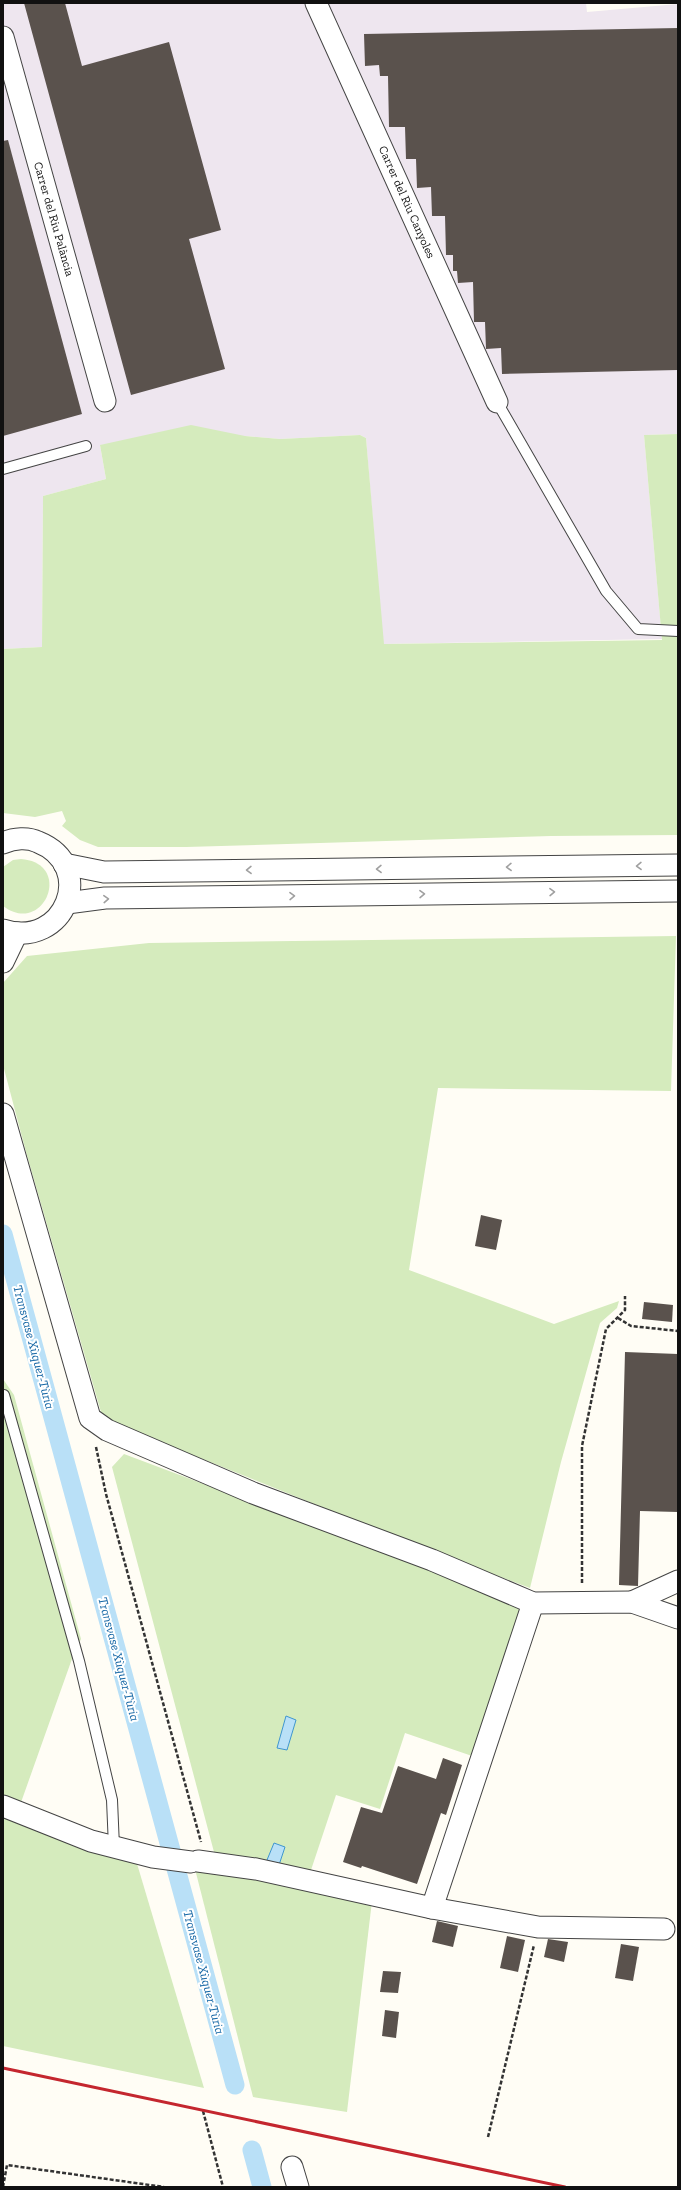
<svg xmlns="http://www.w3.org/2000/svg" width="681" height="2190" font-family="'Zilla Slab',serif">
	<rect width="100%" height="100%" fill="#fffdf5"/>
	<!-- industrial -->
	<polygon fill="#eee6ef" points="3,3 586,3 587,12 678,4 678,434 644,435 662,639 383,644 366,438 360,435 280,439 245,436 100,445 106,479 43,496 42,647 3,649"/>
	<!-- green -->
	<g fill="#d5ebbd">
		<polygon points="191,425 245,436 280,439 360,435 366,438 384,644 662,640 644,435 678,434 678,835 551,836 186,847 98,847 80,840 62,826 66,821 62,811 35,817 3,813 3,649 42,647 43,496 106,479 100,445"/>
		<path d="M21,859C74,863 44,937 3,906V867L13,860Z"/>
		<polygon points="676,936 671,1091 438,1088 409,1270 554,1324 619,1301 617,1308 600,1323 561,1462 530,1588 439,1554 103,1419 26,1152 3,1065 3,983 27,956 149,943"/>
		<polygon points="3,1379 14,1395 81,1639 73,1656 19,1808 3,1802"/>
		<polygon points="124,1454 524,1605 475,1757 405,1733 380,1809 336,1795 310,1873 214,1852 112,1467"/>
		<polygon points="3,1816 135,1857 204,2088 3,2046"/>
		<polygon points="195,1869 372,1901 347,2112 253,2097"/>
	</g>
	<!-- water -->
	<g fill="#b9e0f7" stroke="#3f96cf">
		<polygon points="286,1716 296,1720 287,1750 277,1748"/>
		<polygon points="274,1843 285,1847 279,1865 267,1860"/>
	</g>
	<g fill="none" stroke-linecap="round" stroke-linejoin="round">
		<!-- canal -->
		<g stroke="#b9e0f7" stroke-width="19">
			<polyline points="3,1234 235,2085"/>
			<polyline points="252,2150 262,2187"/>
		</g>
	</g>
	<!-- building -->
	<g fill="#5a524d">
		<polygon points="24,3 65,3 82,66 169,42 221,230 189,239 225,369 131,395"/>
		<polygon points="678,28 678,370 502,374 501,348 486,349 485,322 474,322 473,282 458,283 457,271 453,271 453,255 446,255 445,216 432,216 431,187 417,188 416,159 406,159 405,127 389,127 388,76 380,76 379,65 365,66 364,34"/>
		<polygon points="8,140 82,414 3,436 3,141"/>
		<polygon points="481,1215 502,1220 496,1250 475,1246"/>
		<polygon points="644,1302 673,1305 672,1322 642,1319"/>
		<polygon points="625,1352 678,1354 678,1512 640,1511 638,1586 619,1585"/>
		<polygon points="443,1758 462,1765 446,1815 441,1813 417,1884 362,1866 361,1868 343,1862 361,1807 382,1813 398,1766 436,1779"/>
		<polygon points="437,1921 458,1926 453,1947 432,1942"/>
		<polygon points="507,1936 525,1940 518,1972 500,1968"/>
		<polygon points="548,1939 568,1942 564,1962 544,1957"/>
		<polygon points="621,1944 639,1947 633,1981 615,1978"/>
		<polygon points="383,1971 401,1972 398,1993 380,1992"/>
		<polygon points="385,2010 399,2012 396,2038 382,2036"/>
	</g>
	<g fill="none" stroke-linecap="round" stroke-linejoin="round">
		<!-- lane casing -->
		<g stroke="#444" stroke-width="12">
			<g id="lane">
				<polyline points="497,402 606,591 638,629 678,631"/>
				<polyline points="3,469 86,446"/>
				<polyline points="4,1395 79,1661 112,1800 114,1847"/>
			</g>
		</g>
		<!-- street casing -->
		<g stroke="#444" stroke-width="23">
			<g id="street">
				<polyline points="316,3 497,402"/>
				<polyline points="3,37 105,401"/>
				<path d="M3,843C14,838 28,837 38,842C98,866 65,950 3,930"/>
				<polyline points="64,864 104,872 678,865"/>
				<polyline points="67,903 105,898 678,891"/>
				<polyline points="3,962 17,933"/>
				<polyline points="3,1114 90,1418 107,1430 253,1493 432,1560 533,1603 632,1602 678,1618"/>
				<polyline points="632,1602 678,1581"/>
				<polyline points="3,1806 91,1841 153,1857 191,1862"/>
				<polyline points="198,1861 256,1869 432,1908 533,1603"/>
				<polyline points="432,1908 538,1927 664,1929"/>
				<polyline points="292,2167 298,2187"/>
			</g>
		</g>
		<!-- path -->
		<g stroke="#333" stroke-width="2.5" stroke-dasharray="4 2" stroke-linecap="butt">
			<polyline points="618,1318 631,1326 678,1331"/>
			<polyline points="96,1447 106,1494 201,1842"/>
			<polyline points="582,1583 582,1446 606,1329 625,1310 625,1296"/>
			<polyline points="203,2111 223,2187"/>
			<polyline points="488,2137 534,1945"/>
			<polyline points="3,2187 7,2165 164,2187"/>
		</g>
		<!-- lane -->
		<use href="#lane" stroke="#fff" stroke-width="10"/>
		<!-- street -->
		<use href="#street" stroke="#fff" stroke-width="21"/>
		<!-- rail -->
		<polyline stroke="#c4262e" stroke-width="3" points="3,2068 565,2187"/>
	</g>
	<!-- one-way arrows -->
	<defs><path id="oneway-chevron" d="M-2-3.5L2.5 0L-2 3.5" fill="none" stroke-width="1.6" stroke-linecap="round" stroke-linejoin="round"/></defs>
	<g stroke="#a0a0a0">
		<use href="#oneway-chevron" transform="translate(639 866) rotate(179)"/>
		<use href="#oneway-chevron" transform="translate(509 867) rotate(179)"/>
		<use href="#oneway-chevron" transform="translate(379 869) rotate(179)"/>
		<use href="#oneway-chevron" transform="translate(249 870) rotate(179)"/>
		<use href="#oneway-chevron" transform="translate(552 892) rotate(-1)"/>
		<use href="#oneway-chevron" transform="translate(422 894) rotate(-1)"/>
		<use href="#oneway-chevron" transform="translate(292 896) rotate(-1)"/>
		<use href="#oneway-chevron" transform="translate(106 899) rotate(-3)"/>
	</g>
	<g text-anchor="middle" dominant-baseline="central" stroke-width="4" stroke-linejoin="round" paint-order="stroke">
		<!-- street labels -->
		<g font-size="12" fill="#111" stroke="#fff">
			<text transform="translate(407 202) rotate(66)">Carrer del Riu Canyoles</text>
			<text transform="translate(54 219) rotate(74)">Carrer del Riu Palància</text>
		</g>
		<!-- water labels -->
		<g font-size="13" font-style="italic" fill="#1768a6" stroke="#fff">
			<text transform="translate(34 1347) rotate(75)">Transvase Xùquer-Tùria</text>
			<text transform="translate(119 1659) rotate(75)">Transvase Xùquer-Tùria</text>
			<text transform="translate(204 1972) rotate(75)">Transvase Xùquer-Tùria</text>
		</g>
	</g>
	<!-- border -->
	<rect width="681" height="2190" fill="none" stroke="#111111" stroke-width="8"/>
</svg>
